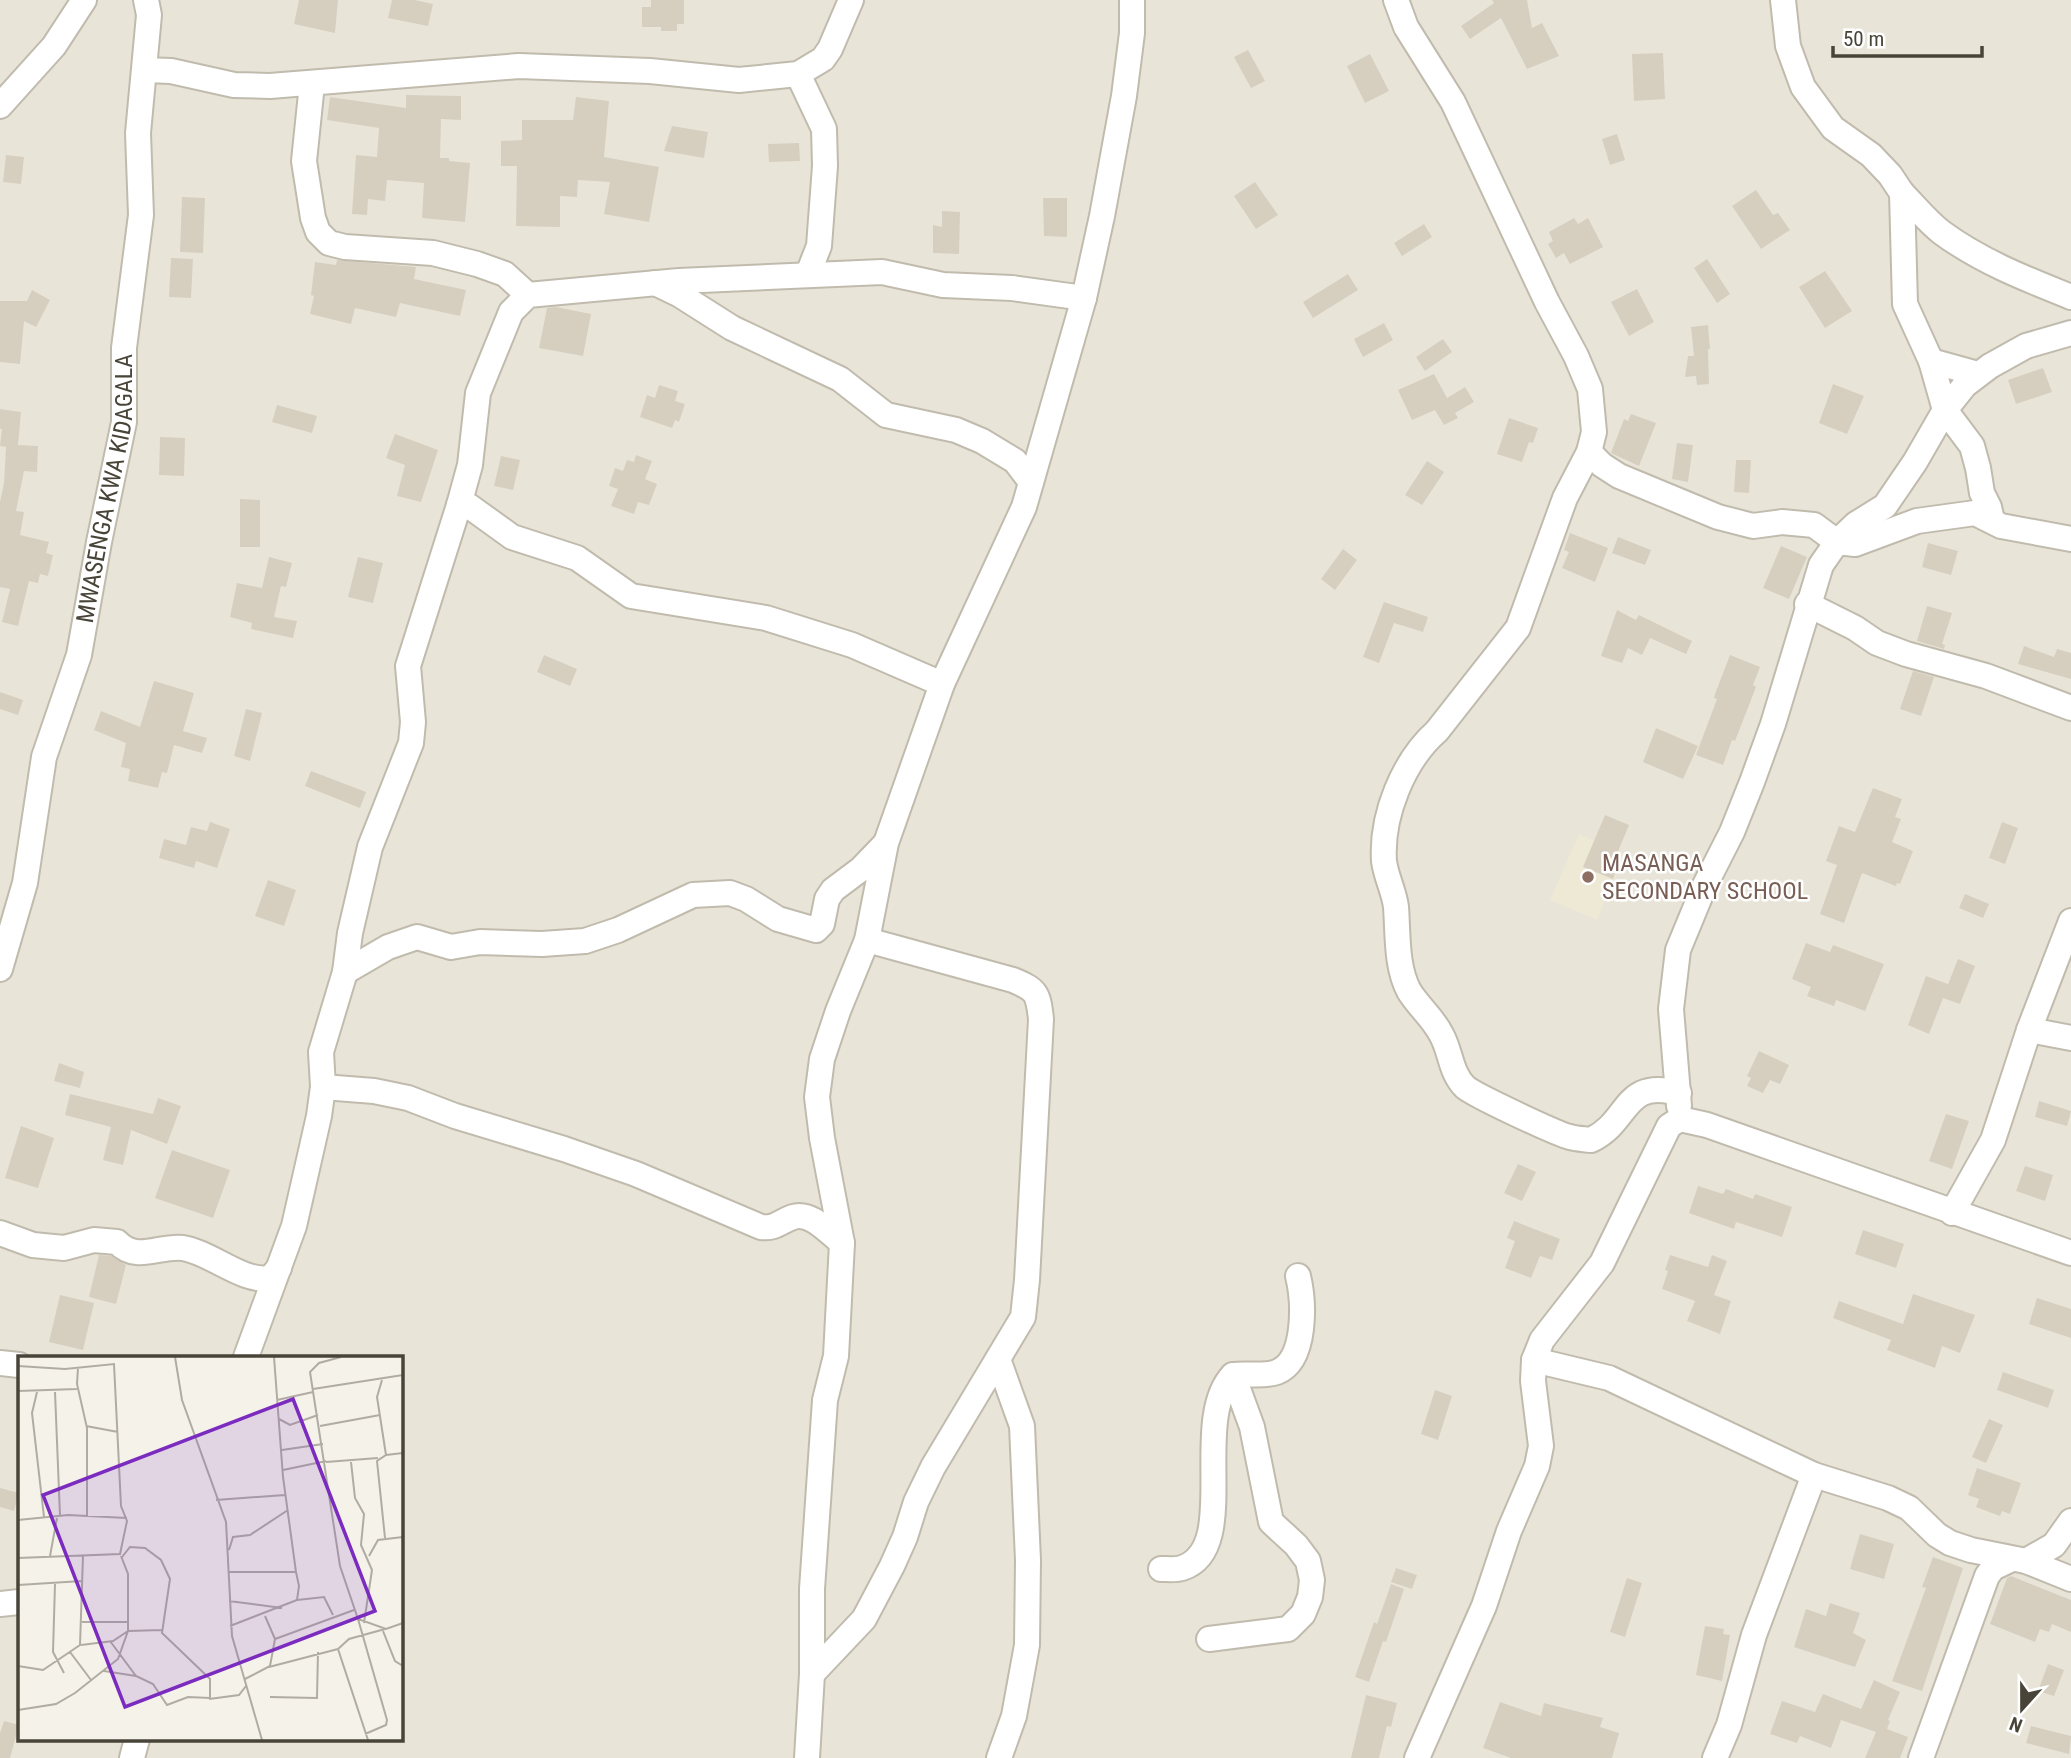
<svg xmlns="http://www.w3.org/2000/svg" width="2071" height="1758" font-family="'Roboto Condensed',sans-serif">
	<rect width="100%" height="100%" fill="#f5f2ea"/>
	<!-- residential -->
	<path fill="#e8e5d8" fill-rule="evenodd" d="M0,0H2071V1758H0ZM19,1357H401V1739H19Z"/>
	<!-- education -->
	<polygon fill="#ede9d5" points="1579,834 1625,854 1597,920 1550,900"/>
	<!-- building -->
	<g fill="#d6cfc0">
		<polygon points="299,0 338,0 335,33 294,24"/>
		<polygon points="392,0 415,0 433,4 428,26 388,18"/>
		<polygon points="651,0 684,0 684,24 677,24 677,31 661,31 661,27 642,27 642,7 651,7"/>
		<polygon points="1492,0 1527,0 1532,28 1542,23 1559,56 1527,69 1501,18 1470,39 1461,26 1494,3"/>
		<polygon points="1248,50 1265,81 1251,88 1234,57"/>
		<polygon points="1663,53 1665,99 1634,101 1632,54"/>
		<polygon points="1370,54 1389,91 1365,103 1347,66"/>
		<polygon points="406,95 461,96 461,120 441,119 440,158 449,158 449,161 470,163 465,222 422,218 424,183 387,180 385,201 368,199 367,215 352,214 356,155 377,157 379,128 327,120 330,97 406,108"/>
		<polygon points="576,97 609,101 604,157 659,167 649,222 604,214 610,182 578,180 577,197 560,196 560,227 516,226 517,166 501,166 501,141 522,140 522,120 573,120"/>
		<polygon points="672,126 708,132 704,158 664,151"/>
		<polygon points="1617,134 1625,160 1610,165 1602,139"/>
		<polygon points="799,143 800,161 769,162 768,144"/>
		<polygon points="6,155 24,157 21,184 3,182"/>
		<polygon points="1255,182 1278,215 1256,229 1234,196"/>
		<polygon points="1756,190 1773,215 1778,213 1790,230 1761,249 1732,206"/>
		<polygon points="182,197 205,198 203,253 180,252"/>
		<polygon points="1043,198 1067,198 1067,237 1044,236"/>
		<polygon points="942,211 960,212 959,254 933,253 933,225 942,227"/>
		<polygon points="1574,218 1578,224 1588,218 1603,247 1570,264 1564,253 1556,258 1548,244 1553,241 1549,232"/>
		<polygon points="1424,224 1432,237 1402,256 1394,243"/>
		<polygon points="171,258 193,259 191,298 169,297"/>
		<polygon points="1707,259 1730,294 1717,303 1694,268"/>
		<polygon points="337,260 416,267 414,279 466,290 460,316 400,303 396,317 355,308 351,324 310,314 314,296 311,295 315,262 336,265"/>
		<polygon points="1825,271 1852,311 1825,328 1799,287"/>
		<polygon points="1348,274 1358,290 1313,318 1303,302"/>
		<polygon points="1637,289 1654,322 1629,336 1611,302"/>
		<polygon points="32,290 50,300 36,327 24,321 20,364 0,362 0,301 27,301"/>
		<polygon points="556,307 591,314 583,356 539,348 547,308"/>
		<polygon points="1384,323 1393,340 1363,357 1354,339"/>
		<polygon points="1708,325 1710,349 1708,349 1709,384 1697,385 1696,376 1685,377 1688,356 1694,356 1691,327"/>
		<polygon points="1443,339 1452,352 1425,371 1416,357"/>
		<polygon points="2043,368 2052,392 2016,404 2008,380"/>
		<polygon points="1434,374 1447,398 1465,387 1474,402 1455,413 1458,418 1444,425 1435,410 1412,420 1398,390"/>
		<polygon points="1833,384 1864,396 1847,434 1819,423"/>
		<polygon points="659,385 678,391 675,401 685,404 679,422 675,420 672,428 640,417 647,395 655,398"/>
		<polygon points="277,405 317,416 312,433 272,422"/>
		<polygon points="0,409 21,412 18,445 38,446 37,472 24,471 16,511 24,512 20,535 49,542 46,553 53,555 48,576 40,574 38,583 29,581 18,626 2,622 10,589 0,587 0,502 4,483 6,447 0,446 2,429 0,429"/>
		<polygon points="1631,414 1656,423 1639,466 1611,453 1624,419 1628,421"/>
		<polygon points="1509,418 1538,428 1533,443 1529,442 1522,462 1497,454"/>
		<polygon points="395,434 438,450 421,502 397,496 405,465 386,458"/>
		<polygon points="160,437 185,438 184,476 159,475"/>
		<polygon points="1677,443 1693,445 1688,482 1672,479"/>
		<polygon points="636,455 652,461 645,479 657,484 649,505 638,502 634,514 611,506 618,489 609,486 615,468 623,471 627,460 634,462"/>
		<polygon points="501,456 520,460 513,490 494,486"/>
		<polygon points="1736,460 1751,460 1749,493 1734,492"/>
		<polygon points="1427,461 1444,472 1422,505 1405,495"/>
		<polygon points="240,499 260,500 260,547 240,547"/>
		<polygon points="1570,533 1608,548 1595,582 1562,568 1569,552 1564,550"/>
		<polygon points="1618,537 1651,550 1645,565 1612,553"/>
		<polygon points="1928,543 1958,551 1951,575 1922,567"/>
		<polygon points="1781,546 1807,557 1789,599 1763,588"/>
		<polygon points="1343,549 1357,560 1335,590 1321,579"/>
		<polygon points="269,557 292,563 286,587 281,586 274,617 297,621 293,638 251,629 252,623 230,617 237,583 262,588"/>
		<polygon points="358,557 383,563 373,603 348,597"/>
		<polygon points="1384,602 1428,617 1423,632 1394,623 1379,663 1363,657"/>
		<polygon points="1927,606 1952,613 1942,644 1945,645 1944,649 1917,641"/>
		<polygon points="1617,610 1636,620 1639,615 1692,641 1686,654 1650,638 1642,655 1628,648 1622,663 1601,656"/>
		<polygon points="2024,646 2054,657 2057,649 2071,653 2071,679 2018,664"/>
		<polygon points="544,655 577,669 570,686 537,672"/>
		<polygon points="1730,655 1760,667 1753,685 1756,687 1735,741 1732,740 1723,765 1696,755 1717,699 1714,698 1715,694"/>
		<polygon points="1913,671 1934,677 1921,716 1900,709"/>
		<polygon points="154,681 194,693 183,731 207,738 202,753 174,745 167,773 162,772 158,788 128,781 130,769 121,767 126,743 94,730 101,711 140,727"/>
		<polygon points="0,692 23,700 18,715 0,709"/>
		<polygon points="246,709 262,713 250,761 234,756"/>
		<polygon points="1656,728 1698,746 1683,779 1643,762"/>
		<polygon points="311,771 366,792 360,808 305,786"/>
		<polygon points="1873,788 1902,799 1895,817 1901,819 1892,842 1913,851 1900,884 1897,883 1896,886 1862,873 1844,923 1820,914 1837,865 1826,861 1839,826 1855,832"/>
		<polygon points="1605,815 1629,825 1614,861 1619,863 1613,879 1583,867"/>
		<polygon points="210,822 230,829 217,868 196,861 194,868 159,858 164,839 186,845 191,827 207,831"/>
		<polygon points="2002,822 2018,828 2005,864 1989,858"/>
		<polygon points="268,880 296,890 284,926 255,916"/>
		<polygon points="1965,894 1989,904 1983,918 1959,908"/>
		<polygon points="1806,943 1830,952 1833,945 1884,964 1865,1011 1836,1000 1834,1006 1807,996 1811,987 1792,979"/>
		<polygon points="1958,959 1975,966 1960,1004 1943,998 1929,1034 1908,1025 1926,976 1948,984 1947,987"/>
		<polygon points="1759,1051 1789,1065 1780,1084 1770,1080 1763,1093 1747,1086 1751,1078 1747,1076"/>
		<polygon points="59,1063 84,1072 80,1088 54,1081"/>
		<polygon points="70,1094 153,1114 158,1098 181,1106 167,1144 131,1130 123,1165 103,1160 111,1127 65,1115"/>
		<polygon points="2039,1101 2071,1111 2067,1126 2035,1117"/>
		<polygon points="1946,1114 1969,1121 1952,1169 1929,1161"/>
		<polygon points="21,1126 54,1138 38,1188 5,1178"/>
		<polygon points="172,1150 230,1170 213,1218 155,1198"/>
		<polygon points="1518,1164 1536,1172 1522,1201 1504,1193"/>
		<polygon points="2025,1166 2053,1175 2045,1201 2016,1191"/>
		<polygon points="1698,1186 1723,1194 1726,1189 1753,1199 1755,1194 1792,1207 1782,1237 1736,1222 1734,1229 1689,1213"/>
		<polygon points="1514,1221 1560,1239 1552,1260 1540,1256 1531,1278 1505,1268 1515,1241 1507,1238"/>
		<polygon points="1863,1230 1904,1244 1896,1268 1855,1254"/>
		<polygon points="99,1255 111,1256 126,1265 116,1304 89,1297"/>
		<polygon points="1670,1255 1708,1267 1712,1255 1727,1261 1714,1295 1731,1301 1720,1334 1687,1321 1695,1301 1662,1289 1668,1271 1665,1270"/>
		<polygon points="1913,1294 1975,1315 1960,1353 1942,1346 1935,1368 1887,1350 1891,1340 1833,1318 1839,1301 1903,1324"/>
		<polygon points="60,1295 94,1303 83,1350 49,1342"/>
		<polygon points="2037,1298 2071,1309 2071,1338 2029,1324"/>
		<polygon points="2003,1372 2054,1390 2048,1408 1997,1390"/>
		<polygon points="1435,1390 1452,1396 1438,1440 1421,1434"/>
		<polygon points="1989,1419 2003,1425 1986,1463 1972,1457"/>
		<polygon points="1977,1468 2021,1483 2010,1514 2002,1511 2000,1516 1976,1507 1979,1499 1968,1495"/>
		<polygon points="0,1488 19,1493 14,1511 0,1507"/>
		<polygon points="1860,1534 1894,1544 1884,1579 1850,1569"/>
		<polygon points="1933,1557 1963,1568 1922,1691 1892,1681 1926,1588 1922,1587"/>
		<polygon points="1396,1568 1417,1575 1412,1589 1391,1582"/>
		<polygon points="2011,1576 2071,1600 2071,1632 2052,1624 2049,1632 2040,1629 2035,1642 1990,1624 2007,1578"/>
		<polygon points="1627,1578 1642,1583 1625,1637 1610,1632"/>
		<polygon points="1391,1584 1404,1589 1386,1642 1383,1641 1369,1682 1355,1677 1374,1622 1377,1624"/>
		<polygon points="1830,1603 1860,1613 1853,1633 1866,1640 1855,1667 1794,1647 1806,1609 1826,1616"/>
		<polygon points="1705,1626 1724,1629 1723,1634 1730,1635 1722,1681 1696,1675"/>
		<polygon points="2048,1664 2064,1670 2054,1696 2038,1691"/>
		<polygon points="1874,1680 1900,1692 1888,1720 1890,1721 1887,1729 1908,1737 1900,1758 1865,1758 1876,1732 1841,1720 1831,1748 1800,1736 1797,1743 1770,1734 1782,1701 1815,1712 1823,1694 1861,1709"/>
		<polygon points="1366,1695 1397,1703 1391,1727 1387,1726 1379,1758 1351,1758"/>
		<polygon points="1500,1702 1541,1716 1544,1703 1603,1718 1600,1727 1619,1733 1612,1758 1511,1758 1483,1748"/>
		<polygon points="4,1721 19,1725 10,1758 0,1758 0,1733"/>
		<polygon points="2031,1726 2071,1736 2069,1754 2026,1743"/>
	</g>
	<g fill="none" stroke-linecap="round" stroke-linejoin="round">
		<!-- minor casing -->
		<g stroke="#c0bbad" stroke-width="28">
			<g id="minor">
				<path d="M1396,0L1406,27L1453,102L1547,302L1576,356L1590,389L1594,432L1589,452L1565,498L1518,628L1437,731C1403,761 1381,816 1384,861C1386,877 1394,891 1396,907C1398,934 1396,967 1409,991C1418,1006 1433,1018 1441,1034C1451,1051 1450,1072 1465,1087C1474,1095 1557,1134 1570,1137C1577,1139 1584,1139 1591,1140C1631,1121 1622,1078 1679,1093"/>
				<polyline points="1783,0 1788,46 1803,87 1833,128 1871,155 1890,175 1902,193 1905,304 1931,361 1945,410 1972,446 1978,468 1982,493 1989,507 1992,520"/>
				<polyline points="145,70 171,71 234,85 270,86 519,66 650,71 739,80 798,74 823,59 830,49 851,0"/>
				<polyline points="798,74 824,129 825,166 819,246 808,274"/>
				<polyline points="312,84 304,161 313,218 318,232 329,243 345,247 433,253 477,264 505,274 528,295"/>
				<polyline points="0,106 54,46 84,0"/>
				<path d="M1902,193C1915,206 1927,221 1941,232C1980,261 2026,279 2071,297"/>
				<polyline points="655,283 680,295 732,328 840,379 886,415 956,430 982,441 1015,461 1031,482"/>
				<polyline points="1931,361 1978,374"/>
				<polyline points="1589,452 1602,465 1619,476 1718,517 1753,526 1782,522 1814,525 1837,542 1856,524 1885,506 1915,462 1945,410 1965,385 1990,366 2026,346 2071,333"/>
				<polyline points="1807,604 1855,628 1877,643 1906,654 1986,676 2071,708"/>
				<polyline points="942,684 852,645 766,618 631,596 577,558 512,537 469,506 459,505 470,465 478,393 511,312 528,295 679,281 882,272 943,285 1012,288 1084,298"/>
				<path id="s1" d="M0,969L25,883L44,757L79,655L99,542L124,422V348L141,215L138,133L149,15L146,0"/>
				<polyline points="345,972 388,947 417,937 451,947 480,942 542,944 585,941 618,930 693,895 730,893 746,899 778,919 816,930 822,924 827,899 833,890 861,869 885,844"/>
				<polyline points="2029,1030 2071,1038"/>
				<path d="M323,1087L374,1091L408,1098L455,1116L564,1149L636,1174L761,1227C776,1229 781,1221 793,1217C811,1211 829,1233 842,1243"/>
				<polyline points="1679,1106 1671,1009 1678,950 1704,887 1732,832 1752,782 1773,724 1821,565 1837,542 1855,544 1917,521 1975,513 2001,526 2071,539"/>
				<polyline points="1952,1213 1993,1140 2029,1030 2071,921"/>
				<path d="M0,1233L33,1245L64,1248L94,1240L117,1242C137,1263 159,1245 183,1248C212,1253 243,1283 270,1278L279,1268"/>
				<polyline points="246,1357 294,1226 319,1116 323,1087 321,1052 345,972 350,933 370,847 411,743 413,722 408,666 459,505"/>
				<polyline points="998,1359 1022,1426 1028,1560 1027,1645 1014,1716 999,1758"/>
				<polyline points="1534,1360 1609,1378 1814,1475 1888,1498 1909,1508 1937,1535 1950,1543 1971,1550 2026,1561 2071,1579"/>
				<polyline points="0,1363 19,1365"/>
				<polyline points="2026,1561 2054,1545 2071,1521"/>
				<path d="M1161,1569C1167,1569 1176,1570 1182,1568C1242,1549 1189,1421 1233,1375C1246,1373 1264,1377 1277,1372C1307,1360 1304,1301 1298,1276"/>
				<polyline points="0,1604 19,1602"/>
				<polyline points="1209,1639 1288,1629 1303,1614 1310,1597 1312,1580 1308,1561 1296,1545 1271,1522 1252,1427 1233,1375"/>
				<path d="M812,1674L864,1619L892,1566L905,1537L916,1502L933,1467L1023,1317L1027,1280L1041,1019C1038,993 1037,990 1013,980L867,940"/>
				<polyline points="132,1758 137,1739"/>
				<polyline points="807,1758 812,1674 812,1589 825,1400 836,1356 842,1243 822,1138 817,1097 822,1059 838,1011 867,940 886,843 942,684 1024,507 1084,298 1102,216 1124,96 1132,33 1132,0"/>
				<polyline points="1417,1758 1484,1606 1509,1531 1537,1466 1541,1446 1533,1381 1534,1360 1542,1340 1602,1263 1669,1126 1680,1119 1707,1125 2071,1253"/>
				<polyline points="1715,1758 1729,1725 1754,1635 1814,1475"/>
				<polyline points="1921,1758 1987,1576 1993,1568 2012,1559"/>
			</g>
		</g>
		<!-- minor -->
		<use href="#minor" stroke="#fff" stroke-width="24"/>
	</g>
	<!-- markers -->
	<circle fill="#8d6e63" stroke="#fff" stroke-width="2.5" cx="1588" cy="877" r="7"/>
	<g text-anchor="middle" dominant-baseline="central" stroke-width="5" stroke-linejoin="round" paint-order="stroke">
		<!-- street labels -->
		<g font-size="24" fill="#484438" stroke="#fff">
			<text stroke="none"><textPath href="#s1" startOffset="494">MWASENGA KWA KIDAGALA</textPath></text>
		</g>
		<!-- education labels -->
		<g font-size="24" fill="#785e54" stroke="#fff" text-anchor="start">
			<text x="1602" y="863">MASANGA<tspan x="1602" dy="28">SECONDARY SCHOOL</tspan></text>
		</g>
	</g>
	<!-- overview -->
	<g transform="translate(18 1356)">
		<rect width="385" height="385" fill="#f5f2ea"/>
		<path fill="none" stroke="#b0aca3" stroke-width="2" d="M157,1L164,44L208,166L214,280L244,384M256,1L265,121L278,216M323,1L301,7L292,16L322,210L340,263L368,273L385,267M0,10L47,13L96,8L103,150L109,165L102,198L0,202M60,12L59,28L69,72V161M385,20V49M364,24L359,41L368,99M295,33L385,19M0,35L59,33M19,36L14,57L26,161M37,36L42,160M259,44L295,36M261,63L272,69L300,59M68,70L100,76M302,70L362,59M264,94L305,88M308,106L360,102M333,106L337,142L346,158L343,189L354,214L346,267M265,114L308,105M198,144L267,139M0,164L50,159L109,162M367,182L359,105L368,99L385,97M211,194L215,181L232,179L270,154M32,200L39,162M351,200L360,184L385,181M211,216H278L281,230L279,244L212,270M37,228L35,296L46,317M0,229L64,225M279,244L306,241L315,259M211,245L264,252M247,260L257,283M340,263L369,364L368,369L347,378M64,266H111M365,275L377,305L385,310M92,285L118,320L135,328L149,349L170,341L192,342V323L144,277L152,223L143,204L127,192L112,191L104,201M63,289L95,285L110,275V218L103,200M52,296L73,324M0,310L25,314L62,289L65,200M251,311L320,293M86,315L118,320M227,323L252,310L257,283L336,254M252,341L299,342L300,296M191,343L221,339L228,330M0,354L38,348L57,337L100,303L110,275L144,274M350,384L320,293L331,283L367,273"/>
		<path fill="#7b2cbf" fill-opacity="0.15" stroke="#7b2cbf" stroke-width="3.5" d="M275,43L357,255L107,351L25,139Z"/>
		<rect width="385" height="385" fill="none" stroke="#484438" stroke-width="3.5"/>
	</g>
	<!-- north arrow -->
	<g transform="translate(2022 1709) rotate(201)" stroke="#ffffff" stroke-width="5" paint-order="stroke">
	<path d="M0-5L12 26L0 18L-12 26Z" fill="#484438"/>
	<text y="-10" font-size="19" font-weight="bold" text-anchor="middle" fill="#484438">N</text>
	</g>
	<!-- scale -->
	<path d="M1833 46v10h149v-10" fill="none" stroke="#484438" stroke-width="3.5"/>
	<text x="1843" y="46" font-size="21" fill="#484438" stroke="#ffffff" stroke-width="5" paint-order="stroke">50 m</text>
</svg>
